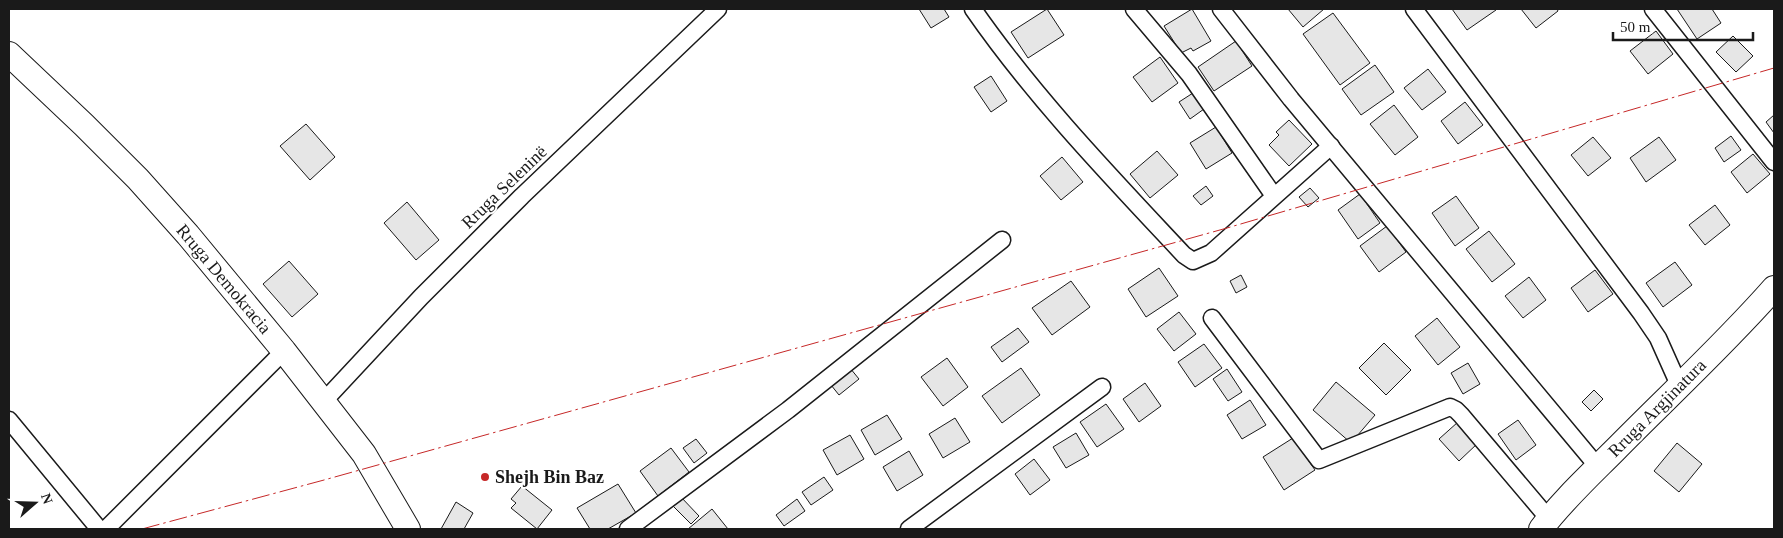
<svg xmlns="http://www.w3.org/2000/svg" width="1783" height="538" font-family="'Times New Roman',serif">
	<rect width="100%" height="100%" fill="#fff"/>
	<!-- building -->
	<g fill="#e6e6e6" stroke="#1a1a1a">
		<polygon points="919,9 944,9 949,17 931,28"/>
		<polygon points="1047,9 1064,35 1028,58 1011,32"/>
		<polygon points="1192,9 1211,41 1193,51 1191,48 1181,53 1164,26"/>
		<polygon points="1288,9 1324,9 1303,27"/>
		<polygon points="1452,9 1495,9 1496,10 1467,30"/>
		<polygon points="1521,9 1557,9 1558,11 1536,28"/>
		<polygon points="1677,9 1712,9 1721,23 1697,39"/>
		<polygon points="1333,13 1370,63 1340,85 1303,34"/>
		<polygon points="1656,31 1673,54 1648,74 1630,51"/>
		<polygon points="1733,36 1753,56 1736,72 1716,52"/>
		<polygon points="1236,41 1252,66 1214,91 1198,67"/>
		<polygon points="1160,57 1178,83 1152,102 1133,77"/>
		<polygon points="1375,65 1394,92 1361,115 1342,89"/>
		<polygon points="1428,69 1446,92 1422,110 1404,88"/>
		<polygon points="991,76 1007,101 991,112 974,87"/>
		<polygon points="1193,93 1204,109 1190,119 1179,102"/>
		<polygon points="1465,102 1483,125 1458,144 1441,121"/>
		<polygon points="1394,105 1418,137 1395,155 1370,124"/>
		<polygon points="1774,115 1774,133 1766,122"/>
		<polygon points="1289,120 1312,144 1289,166 1269,145 1279,135 1276,132"/>
		<polygon points="306,124 335,157 310,180 280,146"/>
		<polygon points="1216,127 1232,153 1206,169 1190,143"/>
		<polygon points="1731,136 1741,150 1724,162 1715,148"/>
		<polygon points="1593,137 1611,158 1588,176 1571,155"/>
		<polygon points="1659,137 1676,160 1646,182 1630,158"/>
		<polygon points="1157,151 1178,175 1150,198 1130,174"/>
		<polygon points="1753,154 1770,174 1747,193 1731,172"/>
		<polygon points="1062,157 1083,182 1061,200 1040,176"/>
		<polygon points="1206,186 1213,196 1201,205 1193,196"/>
		<polygon points="1310,188 1319,198 1308,207 1299,197"/>
		<polygon points="1360,194 1380,223 1358,239 1338,210"/>
		<polygon points="1456,196 1479,228 1455,246 1432,213"/>
		<polygon points="407,202 439,240 416,260 384,223"/>
		<polygon points="1715,205 1730,225 1705,245 1689,225"/>
		<polygon points="1387,226 1406,252 1379,272 1360,246"/>
		<polygon points="1489,231 1515,264 1492,282 1466,249"/>
		<polygon points="289,261 318,294 292,317 263,284"/>
		<polygon points="1675,262 1692,285 1663,307 1646,283"/>
		<polygon points="1159,268 1178,296 1146,317 1128,289"/>
		<polygon points="1595,270 1613,294 1588,312 1571,288"/>
		<polygon points="1241,275 1247,287 1236,293 1230,281"/>
		<polygon points="1529,277 1546,300 1523,318 1505,296"/>
		<polygon points="1071,281 1090,307 1052,335 1032,308"/>
		<polygon points="1179,312 1196,334 1174,351 1157,329"/>
		<polygon points="1437,318 1460,347 1438,365 1415,336"/>
		<polygon points="1018,328 1029,342 1002,362 991,347"/>
		<polygon points="1384,343 1411,370 1386,395 1359,368"/>
		<polygon points="1204,344 1222,368 1195,387 1178,362"/>
		<polygon points="947,358 968,387 943,406 921,377"/>
		<polygon points="1468,363 1480,384 1463,394 1451,373"/>
		<polygon points="850,368 859,379 839,395 831,385"/>
		<polygon points="1021,368 1040,395 1002,423 982,396"/>
		<polygon points="1227,369 1242,392 1228,401 1213,379"/>
		<polygon points="1336,382 1375,415 1351,443 1313,410"/>
		<polygon points="1145,383 1161,406 1139,422 1123,399"/>
		<polygon points="1594,390 1603,399 1591,411 1582,402"/>
		<polygon points="1250,400 1266,425 1242,439 1227,415"/>
		<polygon points="1106,404 1124,429 1097,447 1080,422"/>
		<polygon points="887,415 902,439 875,455 861,430"/>
		<polygon points="955,418 970,442 943,458 929,434"/>
		<polygon points="1518,420 1536,445 1516,460 1498,434"/>
		<polygon points="1458,422 1478,443 1459,461 1439,439"/>
		<polygon points="1076,433 1089,455 1066,468 1053,447"/>
		<polygon points="850,435 864,459 837,475 823,450"/>
		<polygon points="1293,438 1315,470 1284,490 1263,457"/>
		<polygon points="696,439 707,453 694,463 683,448"/>
		<polygon points="1677,443 1702,464 1679,492 1654,471"/>
		<polygon points="671,448 689,472 658,496 640,471"/>
		<polygon points="909,451 923,475 897,491 883,467"/>
		<polygon points="1034,459 1050,480 1030,495 1015,474"/>
		<polygon points="824,477 833,490 811,505 802,492"/>
		<polygon points="618,484 636,513 608,529 590,529 577,508"/>
		<polygon points="522,486 552,510 537,529 511,508 516,503 511,499"/>
		<polygon points="680,496 699,516 691,524 672,505"/>
		<polygon points="797,499 805,511 784,526 776,515"/>
		<polygon points="456,502 473,513 464,529 441,529"/>
		<polygon points="712,509 728,529 688,529"/>
	</g>
	<g fill="none" stroke-linecap="round" stroke-linejoin="round">
		<!-- street casing -->
		<g stroke="#1a1a1a" stroke-width="19">
			<g id="street">
				<path d="M973,9C1034,97 1110,176 1184,255L1193,261L1211,253L1331,146"/>
				<polyline points="1134,9 1189,74 1274,196"/>
				<polyline points="1221,9 1291,99 1598,467"/>
				<polyline points="1414,9 1641,313 1658,338 1679,385"/>
				<polyline points="1653,9 1774,162"/>
				<polyline points="1212,318 1319,460 1450,407 1456,410 1461,415 1549,519"/>
				<polyline points="324,401 421,297 522,196 718,9"/>
				<polyline points="9,420 99,529"/>
				<polyline points="106,529 284,351"/>
				<polyline points="628,529 788,410 1002,240"/>
				<polyline points="909,529 1102,387"/>
			</g>
		</g>
		<!-- secondary casing -->
		<g stroke="#1a1a1a" stroke-width="26">
			<g id="secondary">
				<polyline points="9,54 84,125 138,179 188,235 284,351 364,454 408,529"/>
				<path d="M1541,529C1562,501 1589,476 1614,451C1667,397 1724,345 1774,288"/>
			</g>
		</g>
		<!-- street -->
		<use href="#street" stroke="#fff" stroke-width="16"/>
		<!-- secondary -->
		<use href="#secondary" stroke="#fff" stroke-width="24"/>
		<!-- power -->
		<polyline stroke="#c62828" stroke-width="1" stroke-dasharray="18 4 2.5 4" stroke-linecap="butt" points="142,529 324,480 1227,228 1774,68"/>
	</g>
	<!-- markers -->
	<circle fill="#c62828" stroke="#fff" stroke-width="2" cx="485" cy="477" r="5"/>
	<g text-anchor="middle" dominant-baseline="central" stroke-width="4" stroke-linejoin="round" paint-order="stroke">
		<!-- street labels -->
		<g font-size="18" fill="#1a1a1a" stroke="#fff">
			<text transform="translate(504 187) rotate(-44)">Rruga Seleninë</text>
			<text transform="translate(224 279) rotate(50)">Rruga Demokracia</text>
			<text transform="translate(1657 408) rotate(-45)">Rruga Argjinatura</text>
		</g>
		<!-- poi labels -->
		<g font-size="18" font-weight="bold" fill="#1a1a1a" stroke="#fff" text-anchor="start">
			<text x="495" y="477">Shejh Bin Baz</text>
		</g>
	</g>
	<!-- border -->
	<rect width="1783" height="538" fill="none" stroke="#1a1a1a" stroke-width="20"/>
	<!-- north arrow -->
	<g transform="translate(35 503) rotate(70)" stroke="#ffffff" stroke-width="4" paint-order="stroke">
	<path d="M0-4L9 19L0 12L-9 19Z" fill="#1a1a1a"/>
	<text y="-8" font-size="14" font-weight="bold" text-anchor="middle" fill="#1a1a1a">N</text>
	</g>
	<!-- scale -->
	<path d="M1613 32v8h140v-8" fill="none" stroke="#1a1a1a" stroke-width="2.5"/>
	<text x="1620" y="32" font-size="15" fill="#1a1a1a" stroke="#ffffff" stroke-width="4" paint-order="stroke">50 m</text>
</svg>
